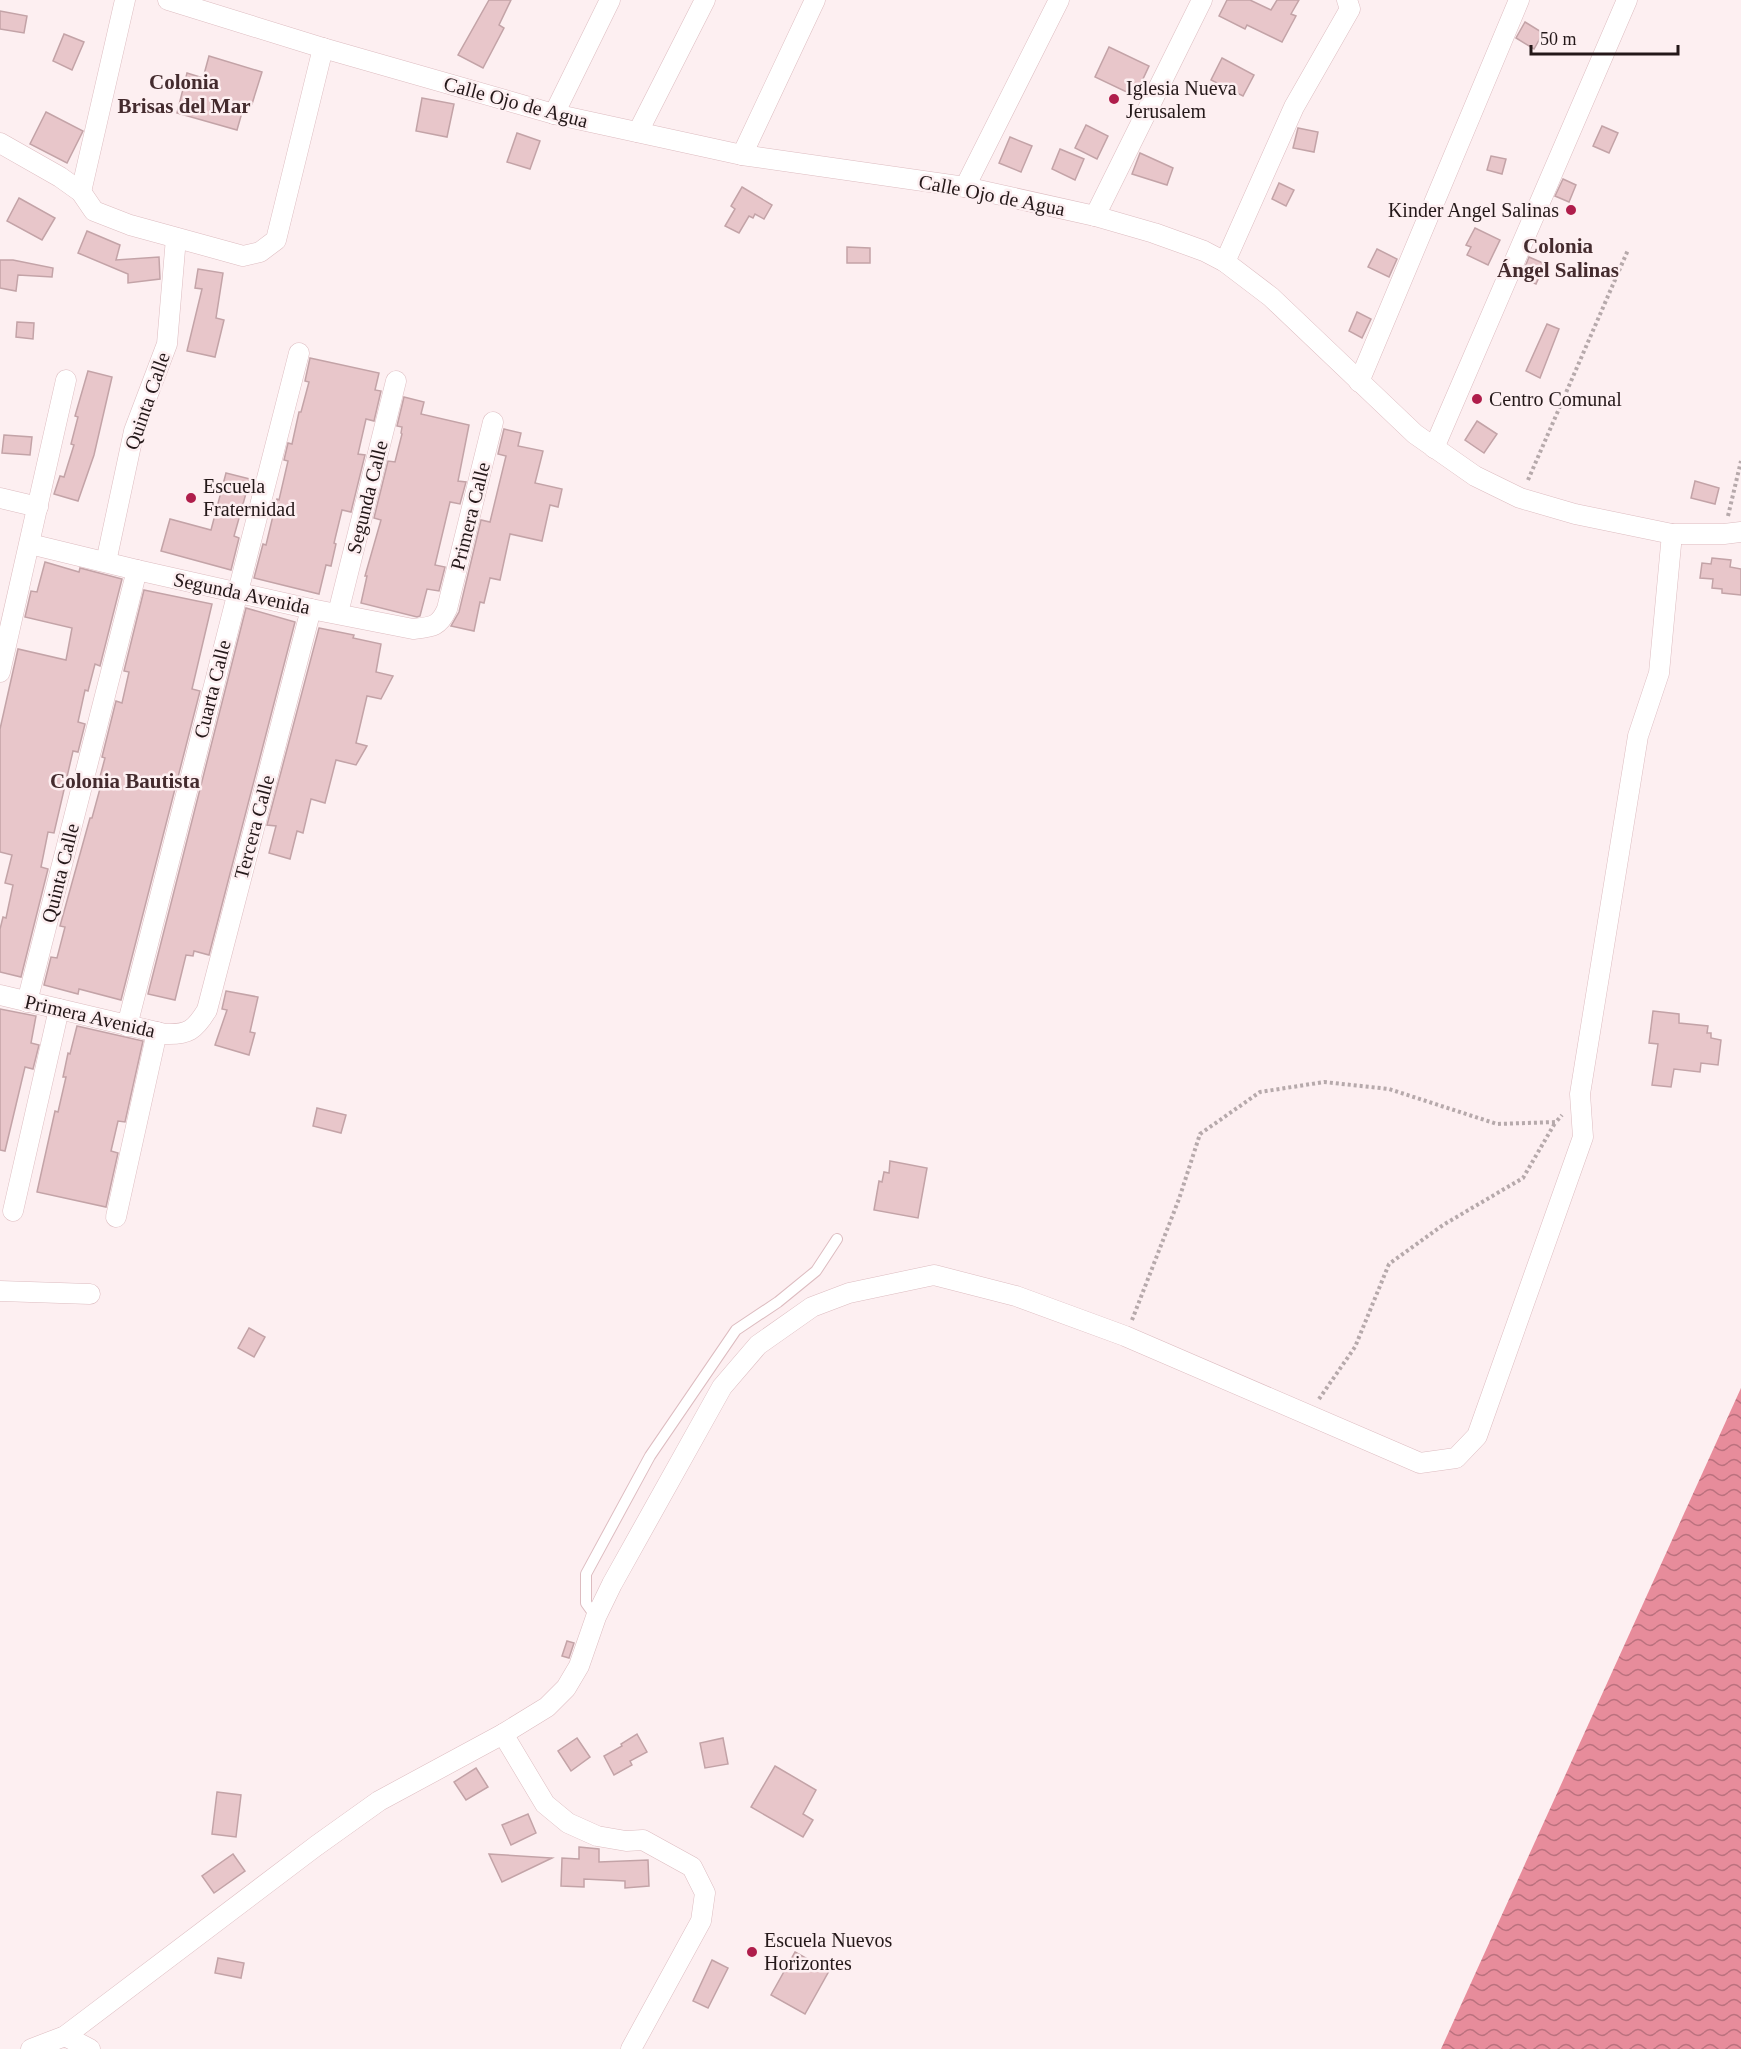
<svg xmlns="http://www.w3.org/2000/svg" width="1741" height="2049" font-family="Georgia,serif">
	<defs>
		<pattern id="water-waves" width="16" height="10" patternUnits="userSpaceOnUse" patternTransform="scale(1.5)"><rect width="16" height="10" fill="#e78c9b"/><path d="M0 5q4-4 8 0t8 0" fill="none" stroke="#bb717e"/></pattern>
	</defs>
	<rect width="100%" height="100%" fill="#fdeff1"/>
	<!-- water -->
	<polygon fill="url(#water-waves)" points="1741,1388 1741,2049 1441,2049"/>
	<!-- building -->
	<g fill="#e8c6ca" stroke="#c3a3a7" stroke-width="1.5">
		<polygon points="489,0 511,0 499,25 504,28 483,68 458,55"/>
		<polygon points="1227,0 1250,0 1271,10 1277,0 1299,0 1291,14 1296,16 1282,42 1247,25 1245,29 1219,16"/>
		<polygon points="0,11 27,16 24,33 0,29"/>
		<polygon points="1525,22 1543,33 1534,49 1516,38"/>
		<polygon points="64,34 84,42 72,70 53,61"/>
		<polygon points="1109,47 1149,66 1135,96 1095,77"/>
		<polygon points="209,56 262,72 252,104 245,102 237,130 177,113 187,73 203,78"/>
		<polygon points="1222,58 1254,75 1243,96 1211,80"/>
		<polygon points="422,98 454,104 447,137 416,131"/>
		<polygon points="46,112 83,131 67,163 30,144"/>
		<polygon points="1086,125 1108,136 1097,159 1075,148"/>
		<polygon points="1602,126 1618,133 1609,153 1593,146"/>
		<polygon points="1298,128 1318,132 1314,152 1293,148"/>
		<polygon points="517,133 540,141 530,169 507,162"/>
		<polygon points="1010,137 1032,146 1021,172 999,163"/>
		<polygon points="1060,149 1084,159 1075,180 1052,169"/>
		<polygon points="1140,153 1173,168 1167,185 1132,174"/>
		<polygon points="1491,156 1506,159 1502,174 1487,170"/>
		<polygon points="1563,179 1576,185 1569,202 1555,196"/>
		<polygon points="1279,183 1294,190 1286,206 1272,199"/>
		<polygon points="742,187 772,205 764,219 755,214 753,218 749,216 739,233 725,226 735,209 731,206"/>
		<polygon points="19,198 55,218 42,240 7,221"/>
		<polygon points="1475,228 1500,240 1488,265 1467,255 1471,247 1466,245"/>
		<polygon points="87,231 120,245 116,260 159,257 160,279 128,283 128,274 78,253"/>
		<polygon points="847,247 870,248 870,263 847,263"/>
		<polygon points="1377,249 1397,259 1389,277 1368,267"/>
		<polygon points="1529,257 1545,264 1536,284 1521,277"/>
		<polygon points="0,260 13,260 53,268 52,277 18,275 16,291 0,288"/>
		<polygon points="198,269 223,273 216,318 224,320 215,357 187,351 202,289 195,288"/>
		<polygon points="1357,312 1371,319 1362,338 1349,331"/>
		<polygon points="17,322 34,323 33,339 16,337"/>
		<polygon points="1547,324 1559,329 1540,378 1526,371"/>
		<polygon points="310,358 379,373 375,390 381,391 374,421 366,419 358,454 365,455 351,512 342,510 334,543 336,544 331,566 326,565 319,594 254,578 263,544 266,545 277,499 279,500 288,461 284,460 288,443 292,444 299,412 301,412 309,382 305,381"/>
		<polygon points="88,371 112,377 94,455 78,501 54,494 60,476 64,477 74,445 71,444 78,417 75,416"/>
		<polygon points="404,397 424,402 421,414 469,425 458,481 466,482 460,504 450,502 435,565 445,567 439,591 427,589 420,616 417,617 361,603 367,576 365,576 381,520 374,518 388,461 395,462 402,434 401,433 402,427 397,426"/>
		<polygon points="1477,421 1497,434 1484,453 1465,440"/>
		<polygon points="504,429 521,433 518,446 543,451 535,483 562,489 558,507 550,505 542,541 510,534 500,580 490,578 484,603 480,602 474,631 451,626 459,612 481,520 490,522 506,456 498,454"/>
		<polygon points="4,435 32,437 30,455 2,453"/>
		<polygon points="226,473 250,479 234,536 239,538 231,570 161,551 170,519 211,530"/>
		<polygon points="1695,481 1719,488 1715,504 1691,498"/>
		<polygon points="1712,558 1731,560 1730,567 1741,569 1741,595 1722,593 1722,589 1712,588 1713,579 1700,578 1702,563 1711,564"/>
		<polygon points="45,562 79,572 80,568 122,579 100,666 95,664 88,691 85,690 78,722 85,724 78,752 73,751 54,833 48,832 41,867 48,869 21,977 0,972 0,929 3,917 6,918 13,885 5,883 12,855 0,852 0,729 18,649 66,660 72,628 25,617 31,591 37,592"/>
		<polygon points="144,590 212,604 192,689 200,691 121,1000 79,989 78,994 44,985 51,957 57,958 65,927 60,926 90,818 92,818 101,785 98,784 105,758 102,757 116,701 122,703 129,672 124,671"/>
		<polygon points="246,608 295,622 209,955 194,951 193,956 186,955 175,1000 148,994"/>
		<polygon points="319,628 354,635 353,638 381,644 376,672 393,676 381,699 367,696 356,743 367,746 356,765 336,760 325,803 311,799 303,833 297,831 290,859 269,853 276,826 267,825"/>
		<polygon points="226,991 258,997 250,1032 255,1033 249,1055 215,1045 227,1010 222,1009"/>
		<polygon points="0,1009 36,1016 31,1043 39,1045 33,1069 25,1067 5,1151 0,1150"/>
		<polygon points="1653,1011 1679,1014 1679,1023 1708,1026 1707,1033 1711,1033 1711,1038 1721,1040 1718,1065 1701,1063 1700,1072 1674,1069 1671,1087 1652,1085 1658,1044 1649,1043"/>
		<polygon points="77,1026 143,1041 125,1122 118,1121 111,1151 118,1153 106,1207 37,1192 55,1111 58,1112 66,1077 63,1077 68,1053 70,1054"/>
		<polygon points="317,1108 346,1115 341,1133 313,1126"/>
		<polygon points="890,1161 927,1168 918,1218 874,1210 879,1181 882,1182 884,1172 889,1173"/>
		<polygon points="249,1328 265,1337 254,1357 238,1348"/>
		<polygon points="567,1641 574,1643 569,1658 562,1656"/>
		<polygon points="637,1734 647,1752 630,1761 632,1765 614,1775 604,1756 622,1746 621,1744"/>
		<polygon points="577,1738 590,1757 571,1771 558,1751"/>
		<polygon points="723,1738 728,1764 705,1768 700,1743"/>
		<polygon points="775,1766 816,1790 803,1814 813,1820 803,1837 751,1807"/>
		<polygon points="476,1768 488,1787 466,1800 454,1782"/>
		<polygon points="217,1792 241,1795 236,1837 212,1834"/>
		<polygon points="528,1814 536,1833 511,1845 502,1825"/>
		<polygon points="579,1847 599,1849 599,1862 648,1860 649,1886 625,1888 625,1881 584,1879 584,1887 561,1886 562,1858 579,1859"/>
		<polygon points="233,1854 245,1871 214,1893 202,1876"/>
		<polygon points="489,1854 552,1858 502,1882"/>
		<polygon points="795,1952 829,1971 805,2014 771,1995"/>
		<polygon points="218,1958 244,1963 241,1978 215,1973"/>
		<polygon points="712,1960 728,1968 708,2008 693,2001"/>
	</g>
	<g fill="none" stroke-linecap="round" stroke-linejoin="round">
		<!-- service casing -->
		<g stroke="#ddbcc0" stroke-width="12">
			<polyline id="service" points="596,1617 586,1603 586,1574 650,1456 736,1330 778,1302 816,1271 837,1239"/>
		</g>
		<!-- minor casing -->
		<g stroke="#ddbcc0" stroke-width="21">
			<g id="minor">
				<polyline points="168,0 323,48 554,114 742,155 965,187 1095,216 1154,233 1204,251 1225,262 1271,297 1415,434 1475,476 1520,498 1575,514 1672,534 1724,534 1741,532"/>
				<polyline points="554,114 610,0"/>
				<polyline points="638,132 705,0"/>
				<polyline points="0,143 60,177 81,192 94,211 130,225 243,256 260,252 276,240 323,48"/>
				<polyline points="742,155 815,0"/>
				<polyline points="965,187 1059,0"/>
				<polyline points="81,192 125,0"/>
				<polyline points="1095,216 1202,0"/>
				<polyline points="1225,262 1294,107 1350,9 1347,0"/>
				<polyline points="1359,382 1519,0"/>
				<polyline points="1434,448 1627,0"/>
				<polyline points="0,498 38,507"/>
				<path d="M30,544L137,570L311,609L413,629C432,627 439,627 447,609L493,422"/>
				<polyline points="106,562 134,431 167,344 176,238"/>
				<polyline points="338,613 396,381"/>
				<polyline points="0,672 66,380"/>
				<path d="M0,995L165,1034C188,1035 195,1030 207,1010L311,609"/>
				<polyline points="27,1002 137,570"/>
				<polyline points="127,1026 299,353"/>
				<polyline points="13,1211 59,1009"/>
				<polyline points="116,1217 157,1032"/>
				<polyline points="0,1291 90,1294"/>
				<polyline points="503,1734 545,1804 568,1823 597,1836 626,1841 643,1840 692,1867 705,1893 701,1921 631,2049"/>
				<polyline points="65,2036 90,2049"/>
				<polyline points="31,2049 65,2036 316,1846 379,1801 503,1734 547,1707 566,1688 579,1666 596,1617 612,1584 722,1387 758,1345 812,1307 849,1293 934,1275 1016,1296 1125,1336 1420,1463 1456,1458 1477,1436 1583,1137 1580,1094 1638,736 1659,673 1672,534"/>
			</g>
		</g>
		<!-- path -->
		<g stroke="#b6a9ab" stroke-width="4" stroke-dasharray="3 3" stroke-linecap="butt">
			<polyline points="1528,480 1628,250"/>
			<polyline points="1728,516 1741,461"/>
			<polyline points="1132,1320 1179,1199 1200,1134 1260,1092 1324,1082 1389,1089 1497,1124 1556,1122 1562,1115"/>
			<polyline points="1319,1399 1355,1347 1389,1264 1443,1225 1523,1178 1555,1123"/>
		</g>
		<!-- service -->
		<use href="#service" stroke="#fff" stroke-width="10"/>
		<!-- minor -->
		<use href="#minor" stroke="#fff" stroke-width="20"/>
	</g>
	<!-- markers -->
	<g fill="#af1d4b" stroke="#fdeff1" stroke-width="2">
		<circle cx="1114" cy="99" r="6"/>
		<circle cx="1571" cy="210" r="6"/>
		<circle cx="1477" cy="399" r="6"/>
		<circle cx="191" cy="498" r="6"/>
		<circle cx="752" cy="1952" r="6"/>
	</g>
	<g text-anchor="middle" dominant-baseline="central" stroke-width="5" stroke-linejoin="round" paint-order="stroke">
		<!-- poi labels -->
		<g font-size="20" fill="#241819" stroke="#fdeff1" text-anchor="start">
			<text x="1126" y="88">Iglesia Nueva<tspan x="1126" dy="23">Jerusalem</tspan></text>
			<text x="1559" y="210" text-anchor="end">Kinder Angel Salinas</text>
			<text x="1489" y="399">Centro Comunal</text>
			<text x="203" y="486">Escuela<tspan x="203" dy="23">Fraternidad</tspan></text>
			<text x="764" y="1940">Escuela Nuevos<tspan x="764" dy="23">Horizontes</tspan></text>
		</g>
		<!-- street labels -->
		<g font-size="20" fill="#241819" stroke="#fdeff1">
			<text transform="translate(516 102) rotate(15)">Calle Ojo de Agua</text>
			<text transform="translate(992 195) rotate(11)">Calle Ojo de Agua</text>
			<text transform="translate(147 401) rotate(-71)">Quinta Calle</text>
			<text transform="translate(367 497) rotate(-76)">Segunda Calle</text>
			<text transform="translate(470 516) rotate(-76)">Primera Calle</text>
			<text transform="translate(242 593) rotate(12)">Segunda Avenida</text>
			<text transform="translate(212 689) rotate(-76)">Cuarta Calle</text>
			<text transform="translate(254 827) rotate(-75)">Tercera Calle</text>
			<text transform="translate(60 873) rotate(-76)">Quinta Calle</text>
			<text transform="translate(90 1016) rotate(13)">Primera Avenida</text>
		</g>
		<!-- neighbourhood labels -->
		<g font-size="21" font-weight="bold" fill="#442b2e" stroke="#fdeff1">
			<text x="184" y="82">Colonia<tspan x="184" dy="24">Brisas del Mar</tspan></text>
			<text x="1558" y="246">Colonia<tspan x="1558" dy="24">Ángel Salinas</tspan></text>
			<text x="125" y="781">Colonia Bautista</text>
		</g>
	</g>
	<!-- scale -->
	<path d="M1531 45v9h147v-9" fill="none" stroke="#241819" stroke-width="3"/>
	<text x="1540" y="45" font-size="18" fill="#241819" stroke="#fdeff1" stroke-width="4.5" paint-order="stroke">50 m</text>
</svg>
